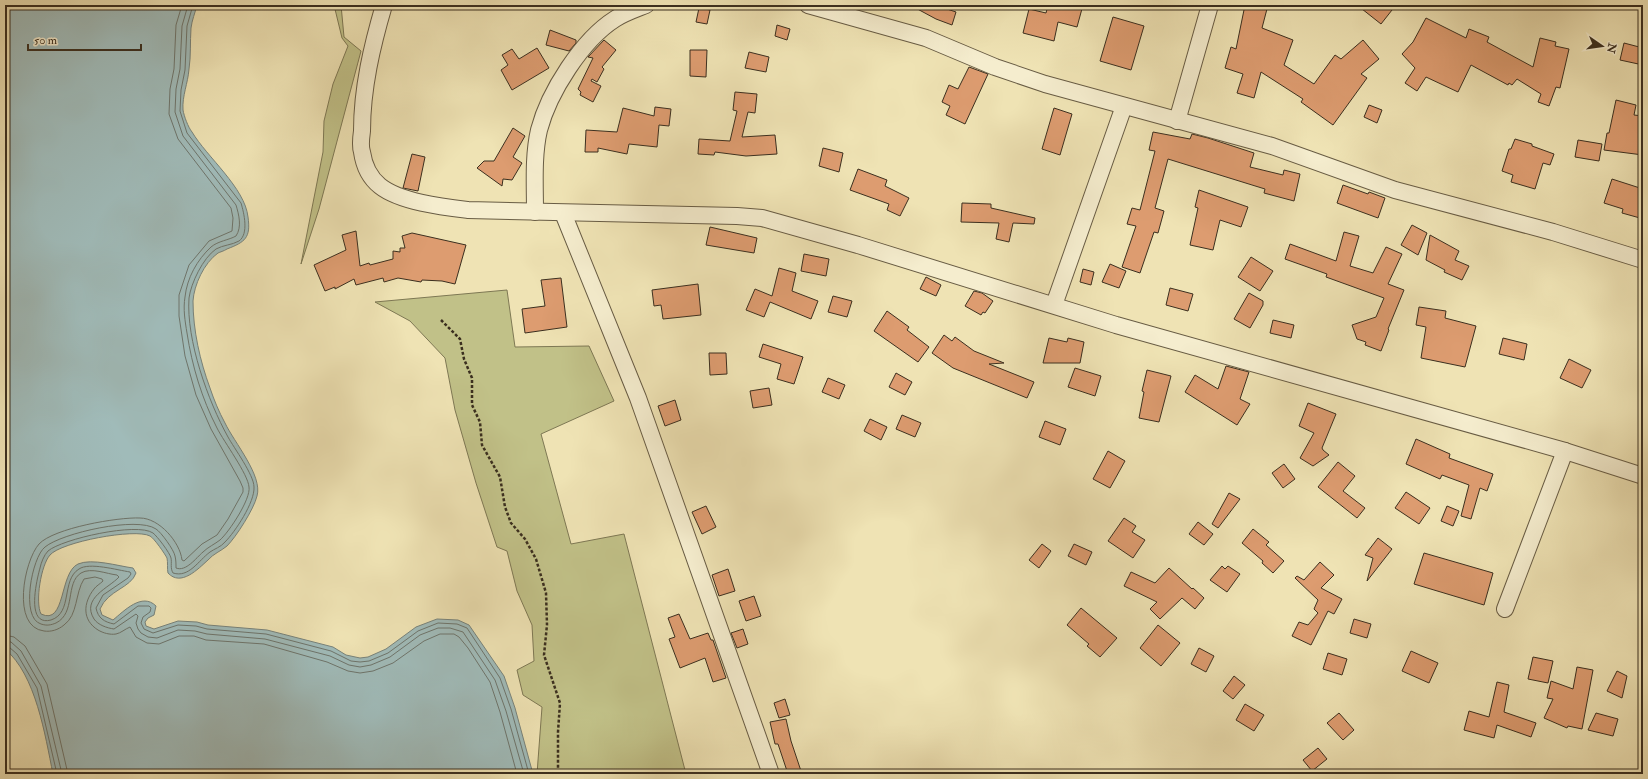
<svg xmlns="http://www.w3.org/2000/svg" width="1648" height="779" font-family="'IM FELL Double Pica',serif">
	<rect width="100%" height="100%" fill="#efe3b4"/>
	<filter id="stains"><feTurbulence type="fractalNoise" baseFrequency=".005" numOctaves="4"/><feColorMatrix values="0 0 0 0 .2 0 0 0 0 .09 0 0 0 0 .02 0 0 0 .5 -.17"/></filter>
	<radialGradient id="worn" r=".72"><stop offset=".6" stop-color="#630" stop-opacity="0"/><stop offset="1" stop-color="#630" stop-opacity=".3"/></radialGradient>
	<!-- green -->
	<g fill="#c1c188" stroke="#7e7854">
		<polygon points="334,5 341,5 344,37 361,51 319,209 301,264 323,152 324,121 333,84 348,46 342,38"/>
		<polygon points="507,290 515,347 589,346 614,401 541,434 571,544 624,534 686,774 537,774 542,707 523,695 517,670 534,661 532,625 517,591 507,551 497,547 476,483 455,410 445,358 410,321 375,302"/>
	</g>
	<!-- water -->
	<path fill="#a0bbb9" stroke="#78837b" d="M5,5H197C195,13 192,20 191,28C190,42 191,56 189,69C188,83 182,96 183,110C184,116 188,127 192,132C207,157 245,188 248,217C251,238 245,242 227,249C224,251 220,252 218,253C204,263 194,285 193,301C193,330 200,361 210,388C214,400 219,412 225,423C234,442 263,476 257,496C254,509 236,537 227,546C221,551 213,554 208,560C198,569 181,587 168,573C167,569 168,562 167,558C165,554 154,538 150,536C135,528 61,542 50,555C41,565 35,602 41,614C66,626 59,573 78,564C92,558 118,566 133,568L136,573C131,588 108,590 100,609L102,615L113,620C124,611 142,592 156,606L154,615L148,618L145,622L146,626L154,629L178,621L197,622L208,625L267,630L333,647L346,655L360,658L368,657L386,649L416,627L437,619L458,620L469,625L504,676L515,708L533,774H53C45,735 36,675 5,649Z"/>
	<g fill="none" stroke-linecap="round" stroke-linejoin="round">
		<!-- shore -->
		<g stroke="#6e756c" stroke-width="1">
			<path d="M182,5L176,25L174,69L170,89L169,114L178,139L231,208L233,218L232,231L209,241L189,265L179,295V316L185,356L196,395L211,429L240,481L243,488V492L228,519L217,535L202,544L184,561L182,560C180,542 159,518 140,518C118,517 54,528 39,544C24,561 11,627 44,631C51,632 58,630 64,625C78,615 75,593 84,579L95,577L102,579L103,581C100,584 96,586 94,589C83,603 82,620 98,630C103,633 110,635 116,634C121,633 125,629 130,627L136,637L147,643L159,644L179,636H194L206,640L264,644L327,662L348,671L360,673L373,671L393,663L424,641L440,634H454L459,637L468,648L490,682L500,712L517,774"/>
			<path d="M188,5L182,26L180,69L176,89L175,112L183,136L236,205C239,215 242,227 236,236C229,240 218,241 211,247C197,260 187,278 185,297C183,309 185,321 187,333C192,366 202,399 217,428C224,442 248,474 249,487C251,499 229,532 220,540C215,544 208,547 203,552C196,558 186,572 176,568C176,564 176,560 175,556C174,550 161,532 156,529C137,516 62,533 45,547C32,557 20,618 41,624C47,626 51,625 56,623C76,613 65,583 81,573C91,567 107,574 117,575L119,577C109,588 81,598 94,619C98,625 107,628 114,629L136,614L138,616L136,623L138,629L141,633L148,637L157,638L178,630L195,631L207,634L265,639L330,656L349,665L360,667L371,665L390,657L420,635L438,628H450L463,632L495,680L506,711L524,774"/>
			<path d="M193,5L187,26L185,70L181,90L180,111L187,133L241,203C244,213 249,234 239,241C232,245 223,245 216,249C203,258 191,283 189,298C186,340 208,401 228,437C234,448 254,475 254,487C255,502 235,532 225,542C221,547 214,549 210,552C198,561 189,578 173,573C170,568 172,563 171,558C170,553 157,536 153,533C137,522 62,539 48,551C44,555 41,563 40,568C37,579 25,627 51,620C73,613 61,580 79,569C89,562 117,570 130,572L131,574L128,578L103,595L96,608C98,618 104,622 114,624L138,606H149L151,608L150,612L143,617L141,623L144,629L153,633L178,625L196,626L207,629L266,634L331,651L351,661L360,662L369,661L388,653L418,631L438,623L457,624L467,628L500,678L511,709L529,774"/>
			<polyline points="5,635 14,637 25,646 47,684 68,774"/>
			<polyline points="5,641 11,642 21,651 41,686 62,774"/>
			<polyline points="5,646 9,647 17,654 37,688 57,774"/>
		</g>
	</g>
	<!-- building -->
	<g fill="#dd9c70" stroke="#3b2f1f">
		<polygon points="910,5 935,5 956,12 952,25 936,19"/>
		<polygon points="1048,5 1083,5 1077,27 1058,22 1054,41 1023,33 1029,9 1046,13"/>
		<polygon points="1245,5 1268,5 1262,28 1293,40 1284,65 1314,84 1335,55 1341,59 1363,40 1379,59 1361,74 1367,78 1333,125 1301,102 1303,99 1261,72 1254,98 1237,93 1243,74 1225,68 1231,47 1236,49"/>
		<polygon points="1357,5 1386,5 1392,10 1381,24"/>
		<polygon points="699,8 710,10 707,24 696,22"/>
		<polygon points="1113,17 1144,26 1131,70 1100,61"/>
		<polygon points="1426,18 1466,38 1469,29 1489,37 1487,42 1533,67 1540,38 1556,42 1555,46 1569,49 1560,88 1556,87 1549,106 1538,102 1541,94 1517,79 1512,85 1509,83 1508,85 1471,65 1458,92 1426,77 1417,91 1405,83 1415,68 1402,54 1413,42"/>
		<polygon points="777,25 790,29 787,40 775,36"/>
		<polygon points="550,30 576,40 576,43 569,51 546,45"/>
		<polygon points="604,40 616,50 602,67 604,69 597,82 592,79 591,81 601,86 593,102 580,95 581,92 578,89 593,58 588,57"/>
		<polygon points="1624,43 1643,48 1643,65 1620,60"/>
		<polygon points="537,48 549,68 512,90 501,70 508,65 502,55 512,49 519,59"/>
		<polygon points="690,50 707,50 706,77 690,76"/>
		<polygon points="749,52 769,57 766,72 745,68"/>
		<polygon points="969,67 988,74 965,124 946,115 950,106 942,102 949,85 958,89"/>
		<polygon points="735,92 757,94 755,113 748,112 742,137 775,135 777,154 746,156 715,152 714,155 698,154 699,139 730,141 737,111 733,110"/>
		<polygon points="1616,100 1636,105 1634,115 1643,116 1643,155 1604,150 1607,133 1609,133"/>
		<polygon points="1369,105 1382,110 1377,123 1364,117"/>
		<polygon points="655,107 671,109 669,126 659,125 657,147 629,144 627,154 598,148 598,152 585,152 586,130 617,132 623,108 654,116"/>
		<polygon points="1054,108 1072,114 1060,155 1042,149"/>
		<polygon points="513,128 525,136 513,157 522,163 512,180 503,179 502,186 477,168 484,161 494,161"/>
		<polygon points="1153,132 1190,139 1192,134 1208,138 1254,153 1250,167 1283,175 1284,170 1300,174 1294,201 1264,193 1265,189 1168,159 1155,208 1164,211 1158,233 1154,232 1140,273 1122,267 1136,226 1127,224 1132,208 1140,210 1155,151 1149,150"/>
		<polygon points="1515,139 1532,144 1532,146 1554,154 1550,165 1543,163 1535,189 1511,182 1513,175 1502,171 1509,149 1511,149"/>
		<polygon points="1578,140 1602,144 1599,161 1575,157"/>
		<polygon points="823,148 843,153 839,172 819,166"/>
		<polygon points="412,154 425,157 418,191 403,188"/>
		<polygon points="858,169 887,180 885,186 909,198 900,216 887,210 889,204 850,190"/>
		<polygon points="1612,179 1643,189 1643,209 1640,218 1622,213 1623,209 1604,203"/>
		<polygon points="1343,185 1368,194 1369,192 1385,198 1378,218 1337,203"/>
		<polygon points="1199,190 1248,207 1241,227 1220,220 1213,250 1190,245 1198,208 1195,207"/>
		<polygon points="962,203 991,204 991,208 1035,218 1034,224 1013,223 1009,242 996,239 999,223 961,222"/>
		<polygon points="1412,225 1427,233 1418,255 1401,245"/>
		<polygon points="710,227 757,238 754,253 706,245"/>
		<polygon points="356,231 360,266 369,263 370,265 393,259 393,251 400,252 400,248 405,248 402,236 412,233 466,245 455,284 442,281 422,280 421,282 398,278 384,282 383,278 356,285 354,279 335,289 335,287 325,291 314,265 346,250 342,235"/>
		<polygon points="1344,232 1359,236 1350,266 1373,273 1386,247 1402,254 1388,284 1404,290 1388,329 1389,330 1381,351 1365,345 1366,342 1357,339 1352,325 1376,317 1384,298 1326,277 1327,274 1285,259 1290,244 1336,261"/>
		<polygon points="1430,235 1459,251 1455,260 1469,266 1462,280 1444,272 1445,270 1426,260"/>
		<polygon points="804,254 829,259 826,276 801,271"/>
		<polygon points="1251,257 1273,271 1260,291 1238,277"/>
		<polygon points="1110,264 1126,271 1119,288 1102,282"/>
		<polygon points="779,268 796,273 792,291 818,301 811,319 770,302 764,317 746,310 755,289 772,296"/>
		<polygon points="1083,269 1094,272 1091,285 1080,282"/>
		<polygon points="926,277 941,285 936,296 920,289"/>
		<polygon points="561,278 567,327 525,333 522,309 545,306 541,280"/>
		<polygon points="698,284 701,315 663,319 661,305 654,306 652,290"/>
		<polygon points="1170,288 1193,294 1188,311 1166,305"/>
		<polygon points="974,291 982,293 993,301 985,313 983,312 981,315 965,306"/>
		<polygon points="1249,293 1263,301 1263,305 1250,328 1234,319"/>
		<polygon points="833,296 852,301 847,317 828,312"/>
		<polygon points="1419,307 1446,311 1445,318 1476,326 1465,367 1421,358 1426,327 1416,325"/>
		<polygon points="887,311 909,327 907,330 929,347 918,362 874,331"/>
		<polygon points="1273,320 1294,325 1291,338 1270,333"/>
		<polygon points="944,335 952,341 955,337 974,351 1004,363 989,364 1034,382 1027,398 953,368 932,353"/>
		<polygon points="1049,338 1067,342 1068,338 1084,342 1080,363 1043,363"/>
		<polygon points="1503,338 1527,344 1524,360 1499,354"/>
		<polygon points="763,344 803,357 794,384 777,379 781,364 759,357"/>
		<polygon points="709,353 726,353 727,374 710,375"/>
		<polygon points="1569,359 1591,370 1582,388 1560,378"/>
		<polygon points="1226,366 1249,372 1240,399 1250,404 1237,425 1185,392 1195,375 1218,389"/>
		<polygon points="1075,368 1101,376 1095,396 1068,387"/>
		<polygon points="1147,370 1171,376 1159,422 1139,418 1144,392 1142,391"/>
		<polygon points="896,373 912,382 905,395 889,387"/>
		<polygon points="828,378 845,385 839,399 822,392"/>
		<polygon points="769,388 772,405 753,408 750,391"/>
		<polygon points="675,400 681,420 665,426 658,406"/>
		<polygon points="1308,403 1336,414 1322,448 1323,450 1329,455 1313,466 1300,458 1314,433 1299,426"/>
		<polygon points="902,415 921,423 915,437 896,429"/>
		<polygon points="870,419 887,427 881,440 864,431"/>
		<polygon points="1045,421 1066,429 1060,445 1039,437"/>
		<polygon points="1416,439 1450,454 1449,458 1493,474 1487,491 1480,488 1471,519 1461,516 1469,485 1442,475 1440,479 1406,464"/>
		<polygon points="1108,451 1125,461 1110,488 1093,479"/>
		<polygon points="1338,462 1355,476 1343,491 1365,508 1357,518 1318,487"/>
		<polygon points="1284,464 1295,479 1283,488 1272,473"/>
		<polygon points="1406,492 1430,508 1419,524 1395,508"/>
		<polygon points="1229,493 1240,499 1218,528 1212,524"/>
		<polygon points="706,506 716,527 702,534 692,512"/>
		<polygon points="1447,506 1459,511 1453,526 1441,521"/>
		<polygon points="1124,518 1136,526 1132,532 1145,540 1133,558 1108,541"/>
		<polygon points="1198,522 1213,534 1204,545 1189,534"/>
		<polygon points="1253,529 1269,542 1266,545 1284,561 1273,573 1262,563 1263,561 1242,543"/>
		<polygon points="1378,538 1392,549 1367,581 1373,558 1365,555"/>
		<polygon points="1042,544 1051,551 1039,568 1029,560"/>
		<polygon points="1074,544 1092,552 1086,565 1068,556"/>
		<polygon points="1424,553 1493,573 1484,605 1414,584"/>
		<polygon points="1320,562 1334,575 1321,588 1342,599 1334,614 1328,611 1311,645 1292,636 1299,622 1308,625 1318,613 1314,609 1318,600 1295,578 1297,576 1304,580"/>
		<polygon points="1222,566 1225,569 1228,566 1240,574 1227,592 1210,580"/>
		<polygon points="1169,568 1192,589 1193,588 1204,598 1195,609 1182,598 1160,619 1150,609 1157,602 1124,586 1131,572 1155,583"/>
		<polygon points="728,569 735,591 719,596 712,575"/>
		<polygon points="754,596 761,616 746,621 739,601"/>
		<polygon points="1081,608 1117,638 1100,657 1087,646 1089,644 1067,625"/>
		<polygon points="679,614 690,639 708,633 711,640 713,640 726,678 713,682 705,658 680,668 669,639 675,637 668,618"/>
		<polygon points="1354,619 1371,624 1367,638 1350,633"/>
		<polygon points="1158,625 1180,643 1161,666 1140,648"/>
		<polygon points="743,629 748,644 737,648 731,633"/>
		<polygon points="1199,648 1214,656 1206,672 1191,664"/>
		<polygon points="1411,651 1438,663 1429,683 1402,671"/>
		<polygon points="1328,653 1347,659 1342,675 1323,669"/>
		<polygon points="1533,657 1553,661 1548,683 1528,679"/>
		<polygon points="1577,667 1593,670 1582,729 1568,726 1567,728 1544,718 1553,699 1547,698 1551,681 1573,689"/>
		<polygon points="1617,671 1627,676 1622,698 1607,691"/>
		<polygon points="1234,676 1245,685 1233,699 1223,691"/>
		<polygon points="1497,682 1509,685 1504,712 1536,723 1531,737 1497,725 1494,738 1464,730 1469,711 1489,717"/>
		<polygon points="785,699 790,715 779,718 774,703"/>
		<polygon points="1245,704 1264,715 1254,731 1236,720"/>
		<polygon points="1339,713 1354,730 1343,740 1327,723"/>
		<polygon points="1596,713 1618,719 1613,736 1588,730"/>
		<polygon points="786,719 791,741 802,774 788,774 778,744 775,744 770,722"/>
		<polygon points="1318,748 1327,759 1312,771 1303,760"/>
	</g>
	<g fill="none" stroke-linecap="round" stroke-linejoin="round">
		<!-- minor casing -->
		<g stroke="#685c44" stroke-width="18">
			<g id="minor">
				<path d="M384,5C372,46 362,88 362,131C361,138 360,146 362,152C364,166 370,178 380,186C400,202 443,207 468,210L737,216L762,218L858,245L1116,325L1565,451L1643,476"/>
				<polyline points="808,5 926,38 995,67 1045,84 1272,146 1395,190 1553,232 1643,260"/>
				<polyline points="1177,121 1210,5"/>
				<path d="M535,212C535,185 533,156 539,130C549,92 582,40 615,19C624,13 636,9 646,5"/>
				<polyline points="563,213 638,398 771,774"/>
				<polyline points="1054,305 1124,106"/>
				<polyline points="1505,609 1565,451"/>
			</g>
		</g>
		<!-- path -->
		<polyline stroke="#3b2f1f" stroke-width="2.5" stroke-dasharray="3 2" stroke-linecap="butt" points="441,320 460,339 464,359 472,378 472,405 480,422 482,445 500,477 505,507 511,523 525,539 536,559 546,593 547,625 544,655 560,703 558,732 558,774"/>
		<!-- minor -->
		<use href="#minor" stroke="#f5edce" stroke-width="16"/>
	</g>
	<!-- margin -->
	<rect width="1648" height="779" fill="none" stroke="#efe3b4" stroke-width="20"/>
	<rect x="6" y="6" width="1636" height="767" fill="none" stroke="#3b2f1f" stroke-width="2"/>
	<rect x="10" y="10" width="1628" height="759" fill="none" stroke="#3b2f1f"/>
	<!-- north arrow -->
	<g transform="translate(1602 46) rotate(103)" stroke="#f5edce" stroke-width="3" paint-order="stroke">
	<path d="M0-3L7 15L0 10L-7 15Z" fill="#3b2f1f"/>
	<text y="-6" font-size="11" font-weight="bold" text-anchor="middle" fill="#3b2f1f">N</text>
	</g>
	<!-- scale -->
	<path d="M28 44v6h113v-6" fill="none" stroke="#3b2f1f" stroke-width="2"/>
	<text x="34" y="44" font-size="12" fill="#3b2f1f" stroke="#f5edce" stroke-width="3" paint-order="stroke">50 m</text>
	<rect width="100%" height="100%" filter="url(#stains)"/>
	<rect width="100%" height="100%" fill="url(#worn)"/>
</svg>
